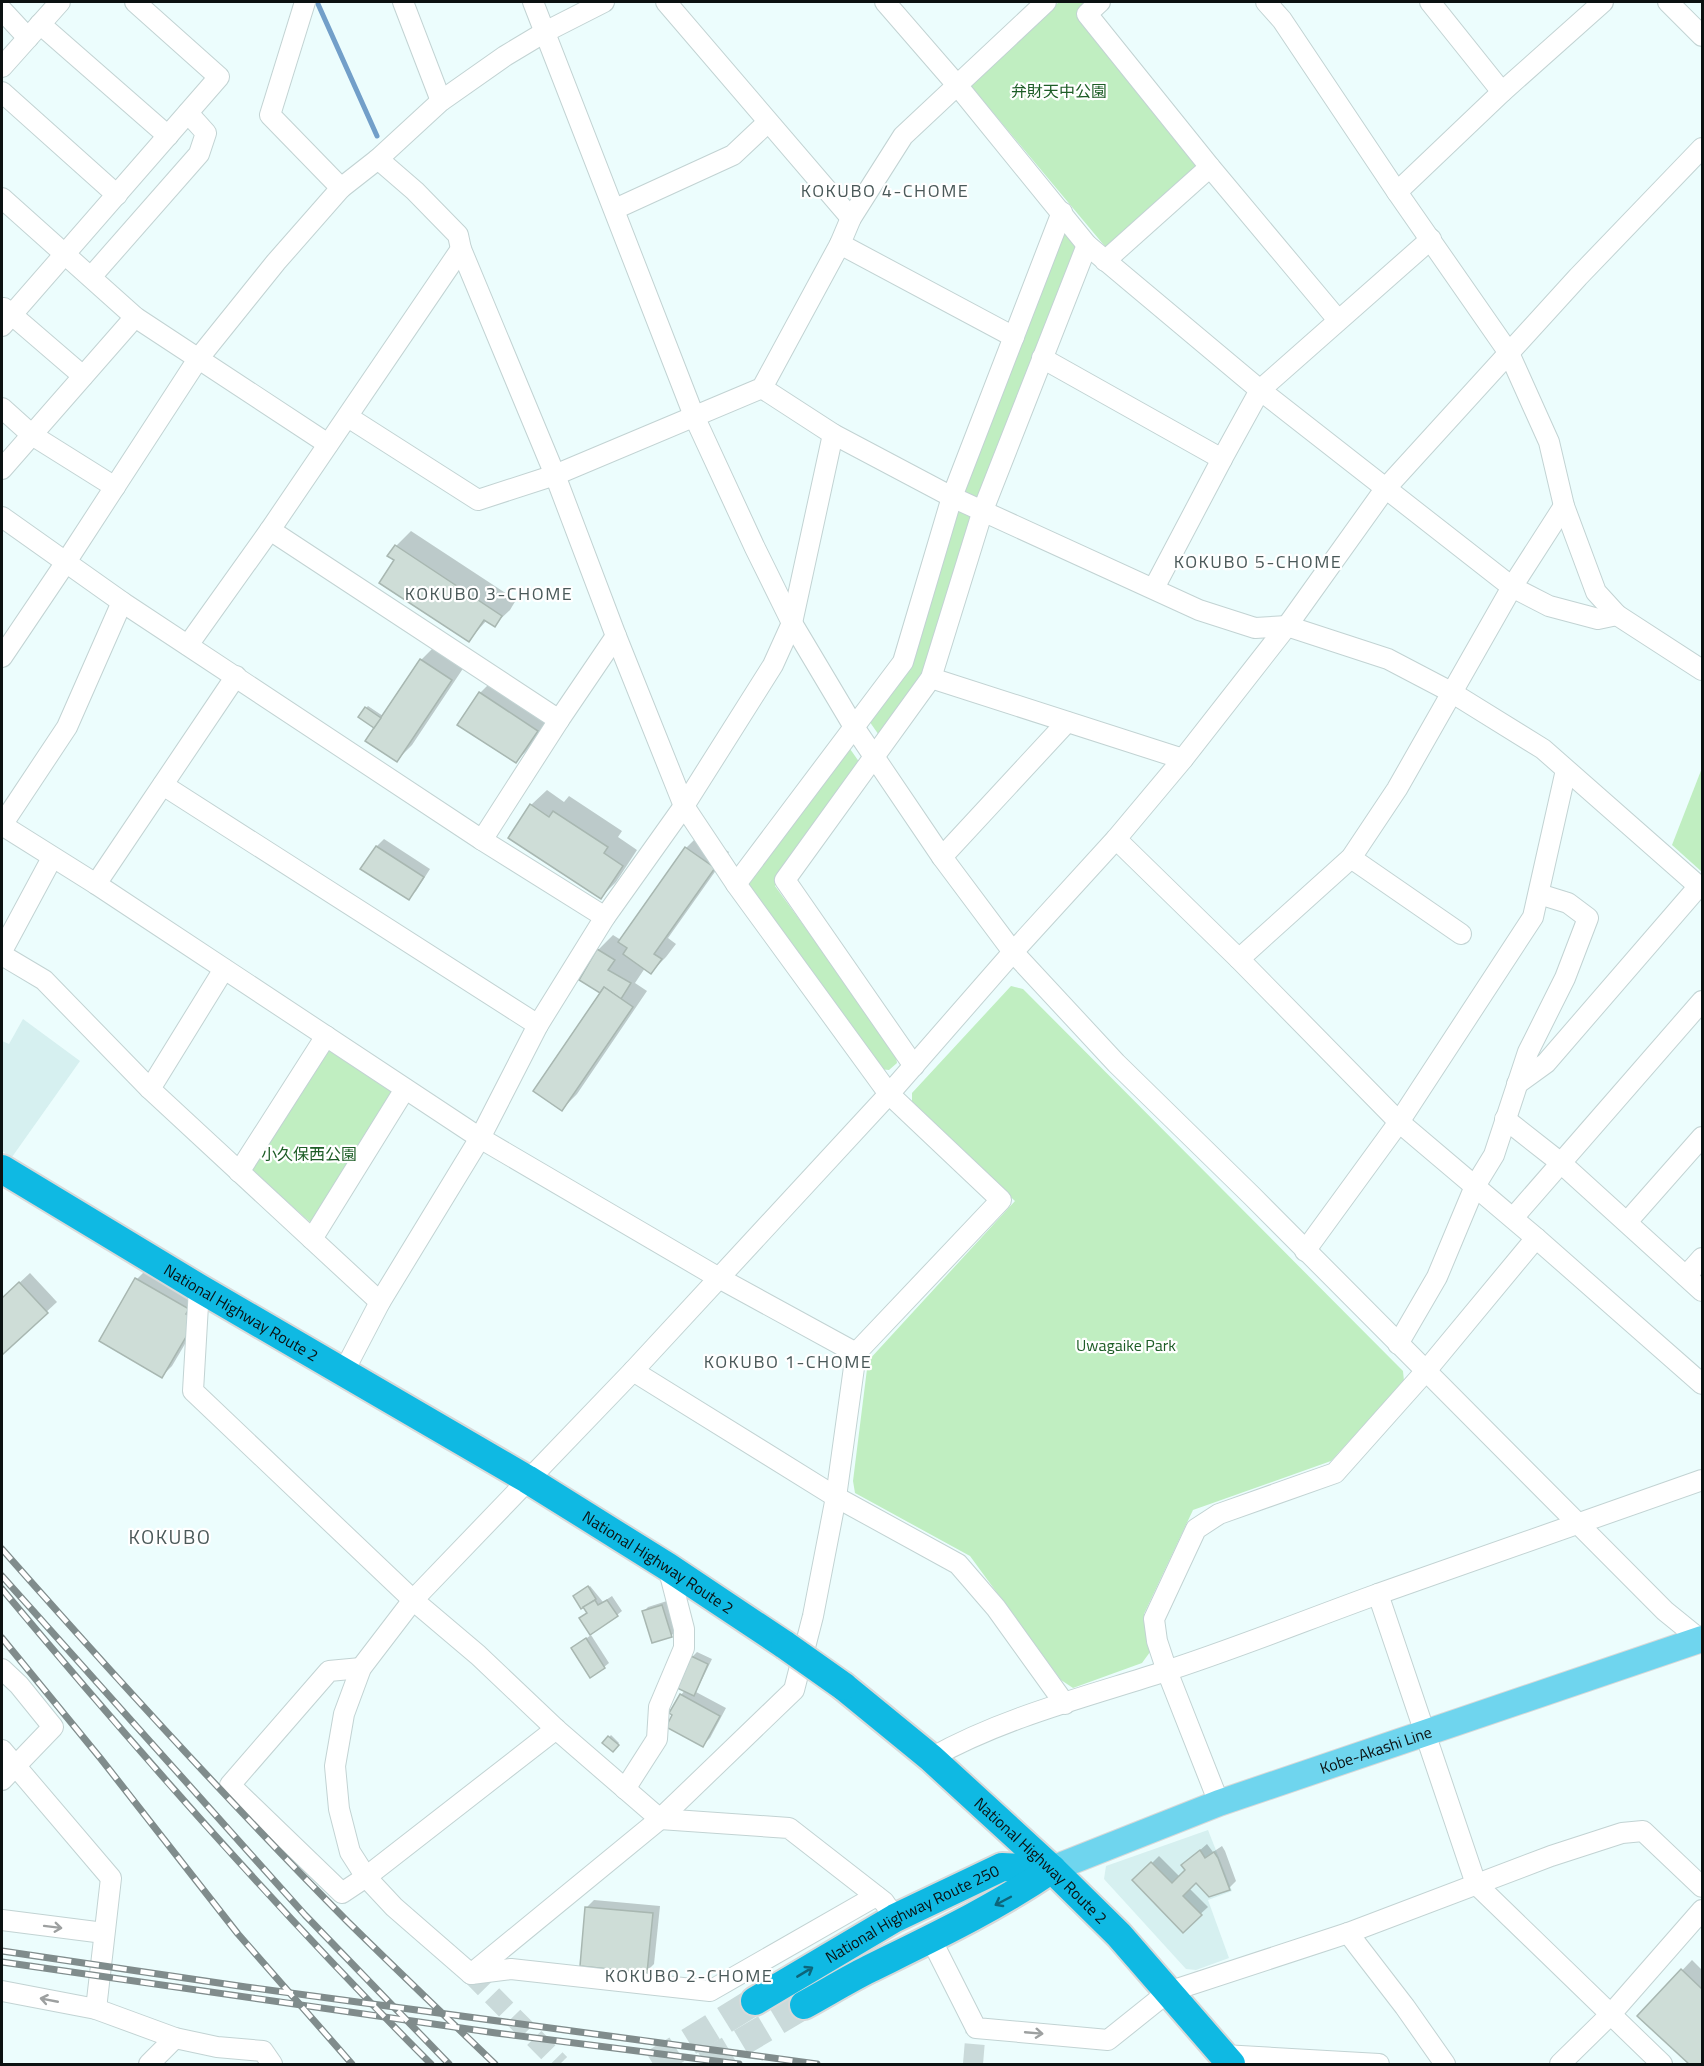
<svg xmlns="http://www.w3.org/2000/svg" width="1704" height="2066" font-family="'Titillium Web','Noto Sans JP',sans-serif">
	<rect width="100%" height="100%" fill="#ecfdfd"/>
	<!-- built -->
	<g fill="#d6f0f0">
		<polygon points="23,1019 80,1061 12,1157 2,1151 2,1041 9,1044"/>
		<polygon points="1208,1830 1232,1891 1208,1900 1229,1958 1196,1970 1186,1969 1104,1879 1106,1866"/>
	</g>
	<!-- green -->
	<g fill="#c0eec1">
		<polygon points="1059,2 1088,2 1077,12 1202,165 1108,250 970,85"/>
		<polygon points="1063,227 1077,247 978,503 958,493"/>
		<polygon points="955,504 975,513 928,672 881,738 867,718 906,663"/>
		<polygon points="848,746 862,766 775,886 895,1051 897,1063 889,1070 878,1069 747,882"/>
		<polygon points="1702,768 1702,872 1672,845"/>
		<polygon points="1011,986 1023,989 1403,1371 1404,1381 1331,1461 1193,1510 1144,1614 1150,1652 1142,1663 1073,1688 1061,1680 970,1556 855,1493 853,1481 868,1361 1015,1201 912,1105 912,1093"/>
		<polygon points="329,1048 393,1090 318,1221 310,1222 249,1168"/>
	</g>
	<!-- shadow -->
	<g fill="#0003">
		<polygon points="411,531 516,600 510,610 494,625 487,620 469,640 396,546"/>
		<polygon points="436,645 466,664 412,745 397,760 366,708 368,706 383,716 421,660"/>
		<polygon points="495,678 552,715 531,746 516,762 480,693"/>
		<polygon points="547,790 564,802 569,796 622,831 618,837 637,850 616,882 601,897 531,805"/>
		<polygon points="701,833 729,852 668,938 676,944 666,957 651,972 645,968 635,983 647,991 577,1094 562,1109 602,992 598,950 613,935 621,940 686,848"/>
		<polygon points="384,839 430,869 416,891 408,898 362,869 377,846"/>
		<polygon points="147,1269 197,1299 205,1310 172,1366 162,1376 137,1279"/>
		<polygon points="30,1273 57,1302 2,1353 2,1299"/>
		<polygon points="590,1586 603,1602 612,1596 622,1611 617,1615 581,1618 588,1612 577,1595"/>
		<polygon points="667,1601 676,1631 672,1635 653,1641 643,1612 648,1607"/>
		<polygon points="591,1635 609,1663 604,1667 573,1648"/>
		<polygon points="697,1652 712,1659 696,1692 726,1708 710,1738 703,1745 681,1695 685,1690 692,1657"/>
		<polygon points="611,1735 619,1743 613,1750 604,1743"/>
		<polygon points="1207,1844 1213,1852 1222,1846 1225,1851 1236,1881 1229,1888 1196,1881 1189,1888 1208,1907 1183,1930 1135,1880 1159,1856 1180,1877 1187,1870 1183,1865"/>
		<polygon points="594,1900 660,1906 654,1964 646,1972 586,1908"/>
		<polygon points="1692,1960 1702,1970 1702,2064 1691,2064 1639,2016"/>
	</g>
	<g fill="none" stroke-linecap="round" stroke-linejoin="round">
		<!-- stream -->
		<polyline stroke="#729fc9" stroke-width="5" points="318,4 377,136"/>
	</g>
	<!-- building -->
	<g fill="#ceddd7" stroke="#a8b7b1" stroke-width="1.5">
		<polygon points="395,545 502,616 495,627 484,620 469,642 379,583 394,560 387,556"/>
		<polygon points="420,659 452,680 397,762 365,741"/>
		<polygon points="479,692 538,731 516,763 457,725"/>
		<polygon points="365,707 381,718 374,728 358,717"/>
		<polygon points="530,804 549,817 553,811 608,847 604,853 623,866 601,899 508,838"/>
		<polygon points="376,846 424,877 409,900 360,869"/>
		<polygon points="685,847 715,868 654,954 662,959 651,974 623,954 627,948 618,942"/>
		<polygon points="597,949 615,960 608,970 631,983 621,999 604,987 600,993 579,980"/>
		<polygon points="604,987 633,1007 562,1111 533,1091"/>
		<polygon points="135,1278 189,1309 186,1314 196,1320 162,1378 99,1341"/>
		<polygon points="19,1282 48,1313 2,1355 2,1298"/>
		<polygon points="588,1586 596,1599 581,1609 573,1596"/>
		<polygon points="595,1600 598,1605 607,1600 618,1616 590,1635 579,1618 587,1613 583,1607"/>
		<polygon points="662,1605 672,1637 652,1643 642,1611"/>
		<polygon points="586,1638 605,1668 590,1678 571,1648"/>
		<polygon points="691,1656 708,1664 694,1696 677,1688"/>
		<polygon points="680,1694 720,1716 703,1747 666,1727 672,1715 669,1713"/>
		<polygon points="608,1736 619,1745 613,1752 602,1743"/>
		<polygon points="1200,1850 1205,1858 1214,1852 1218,1858 1230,1890 1209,1897 1196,1883 1183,1896 1202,1915 1183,1933 1132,1880 1151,1862 1172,1883 1185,1870 1181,1865"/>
		<polygon points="585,1907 653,1913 647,1973 580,1966"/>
		<polygon points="1681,1969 1702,1989 1702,2064 1689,2064 1637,2016"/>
	</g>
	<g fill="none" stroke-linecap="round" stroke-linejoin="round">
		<!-- minor-tunnel -->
		<g stroke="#cadada" stroke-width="20" stroke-dasharray="20 10" stroke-linecap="butt">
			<polyline points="471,1974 560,2064"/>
			<polyline points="973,2064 976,2028"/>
		</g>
		<!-- highway-tunnel -->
		<g stroke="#cadada" stroke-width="28" stroke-dasharray="28 14" stroke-linecap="butt">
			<polyline points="653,2064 755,2001"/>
			<polyline points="705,2064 804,2005"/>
		</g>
		<!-- minor casing -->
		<g stroke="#c2d3d3" stroke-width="22">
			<g id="minor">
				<polyline points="305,2 270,115 341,188"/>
				<polyline points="403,2 441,101"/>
				<polyline points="533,2 694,416 755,548 792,623 854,727 942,857 1013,952 1116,1063 1252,1196 1665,1611 1702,1641"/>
				<polyline points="666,2 851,218"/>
				<polyline points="885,2 957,85 1087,245 1260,390 1512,587 1549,606 1598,619 1617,615"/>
				<polyline points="1100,2 1087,14 1210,167 1338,320"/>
				<polyline points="1266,2 1282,20 1397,192 1509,353 1549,442 1564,506 1596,592 1617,615 1702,670"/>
				<polyline points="1430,2 1502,92"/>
				<polyline points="1668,2 1702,36"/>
				<polyline points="2,10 28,38"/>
				<polyline points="40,24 168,136"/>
				<polyline points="2,67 60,2"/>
				<polyline points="2,92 117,195"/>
				<polyline points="378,159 415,191 458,235 461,249 555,475 616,636 684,806 736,884 889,1094 1001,1200 856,1353 836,1497 813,1616 794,1690 660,1819 471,1974"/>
				<polyline points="1397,192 1502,92 1603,2"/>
				<polyline points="2,198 135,317 328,444"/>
				<polyline points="615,209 733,155 768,122"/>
				<polyline points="840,244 1014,337"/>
				<polyline points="1105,261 1210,167"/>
				<polyline points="91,277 199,154 206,133 188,113"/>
				<polyline points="4,308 83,376"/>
				<polyline points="2,326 219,77 135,2"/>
				<polyline points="1042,358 1222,459 1260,390 1431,239"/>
				<polyline points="762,388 833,434 952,497 1199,610 1255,628 1287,626 1388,659 1451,692 1543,749 1702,889"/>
				<polyline points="2,408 32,435 115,487"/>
				<polyline points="348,417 478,500 555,475 762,388 840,244 851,218 903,136 1046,2"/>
				<polyline points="2,469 135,317"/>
				<polyline points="2,517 122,602 482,840 605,917"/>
				<polyline points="270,530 559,720"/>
				<polyline points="1154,588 1222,459"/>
				<polyline points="188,645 270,530 461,249"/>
				<polyline points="2,657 66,562 198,359 276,262 341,188 378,159 441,101 505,56 545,32 604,2"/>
				<polyline points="931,678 1183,759"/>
				<polyline points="163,785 538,1025"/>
				<polyline points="2,825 96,884 480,1138 719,1278 856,1353"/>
				<polyline points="2,825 67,727 122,602"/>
				<polyline points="1116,839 1239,959 1399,1122 1536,1238 1702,1384"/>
				<polyline points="482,840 559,720 616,636"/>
				<polyline points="942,857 1067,722"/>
				<polyline points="1351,858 1461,934"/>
				<polyline points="96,884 236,676"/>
				<polyline points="736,884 903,662 952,497 1062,212"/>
				<polyline points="2,951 52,858"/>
				<polyline points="2,955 44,980 150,1089 380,1302"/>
				<polyline points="1239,959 1351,858 1397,789 1512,587 1564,506"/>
				<polyline points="914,1066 785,880 931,678 983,510 1087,245"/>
				<polyline points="1517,1084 1546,1063 1699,886"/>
				<polyline points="150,1089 224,969"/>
				<polyline points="1505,1119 1561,1163 1702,1291"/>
				<polyline points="239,1172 326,1036"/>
				<polyline points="1513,1218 1702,1001"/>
				<polyline points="1627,1222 1702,1137"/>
				<polyline points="312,1239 405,1089"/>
				<polyline points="1305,1251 1399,1122 1533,917 1566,770"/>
				<polyline points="1686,1276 1702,1258"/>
				<polyline points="199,1288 193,1391 413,1600 478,1655 556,1729 660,1819 789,1828 884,1902 895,1918"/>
				<polyline points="1398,1344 1437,1277 1475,1186 1494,1155 1528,1052 1565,978 1588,918 1568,903 1539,894"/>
				<polyline points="344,1371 380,1302 480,1138 538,1025 605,917 684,806 773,665 792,623 833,434"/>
				<polyline points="633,1371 836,1497 958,1564 996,1608 1065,1704"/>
				<polyline points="1378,1594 1702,1480"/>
				<polyline points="361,1668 329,1671 230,1785 342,1893 366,1877 556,1729"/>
				<polyline points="2,1669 19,1685 53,1727 2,1780"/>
				<polyline points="2,1750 111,1878 96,2009"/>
				<path d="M931,1758C1002,1718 1085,1697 1163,1672C1235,1649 1306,1620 1378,1594L1476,1884L1662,2064"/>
				<polyline points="625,1789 657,1739 659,1707 684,1648 684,1629 668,1567"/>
				<polyline points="1219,1803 1167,1671 1157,1641 1154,1619 1196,1529 1219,1514 1335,1473 1425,1372 1536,1238"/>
				<polyline points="876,1896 710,1991 511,1969 471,1974 394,1907 366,1877 350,1852 339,1809 335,1766 344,1714 361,1668 413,1600 633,1371 889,1094 1013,952 1116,839 1183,759 1287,626 1385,489 1578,277 1702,148"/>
				<polyline points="2,1920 104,1933"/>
				<polyline points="1348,1933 1405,2007 1445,2064"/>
				<polyline points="931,1939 976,2028 1108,2040 1168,1992 1348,1933 1551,1856 1622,1833 1643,1831 1702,1887"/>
				<polyline points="2,1991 96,2009 175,2038 217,2047 263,2051 272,2064"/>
				<polyline points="1223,2055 1379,2064"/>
				<polyline points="149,2064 175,2038"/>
				<polyline points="1560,2064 1611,2014 1702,1910"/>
			</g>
		</g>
		<!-- major casing -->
		<g stroke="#d8d9d9" stroke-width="28">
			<g id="major">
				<path id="s1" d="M1052,1869L1219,1803L1702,1639"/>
			</g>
		</g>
		<!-- highway casing -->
		<g stroke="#d8d9d9" stroke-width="32">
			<g id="highway">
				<path id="s2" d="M2,1169L199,1288L527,1479L668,1567L785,1645"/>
				<path id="s3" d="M843,1686L931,1758L1052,1869L1119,1935L1231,2064"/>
				<path id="s4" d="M755,2001L895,1918L1002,1867L1052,1869"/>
				<path d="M804,2005C826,1993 847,1980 869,1969C932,1938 994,1909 1052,1869"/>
			</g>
		</g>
		<!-- minor -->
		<use href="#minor" stroke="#fff" stroke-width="20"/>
		<!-- major -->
		<use href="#major" stroke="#6fd5ee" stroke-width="26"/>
		<!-- highway -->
		<use href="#highway" stroke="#0fb9e3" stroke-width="28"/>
		<!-- rail casing -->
		<g stroke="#808c8c" stroke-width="7">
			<g id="rail">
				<path d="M2,1549C114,1676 229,1802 348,1922C397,1970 446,2017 495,2064"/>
				<polyline points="2,1576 305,1915 449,2064"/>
				<path d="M2,1589C139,1753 280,1913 431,2064"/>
				<polyline points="2,1638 101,1759 238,1934 352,2064"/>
				<polyline points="2,1951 246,1987 817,2064"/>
				<polyline points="2,1962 496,2033 739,2064"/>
			</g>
		</g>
		<!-- rail -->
		<use href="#rail" stroke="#fff" stroke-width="4.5" stroke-dasharray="14" stroke-linecap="butt"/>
		<!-- highway-bridge casing -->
		<g stroke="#d8d9d9" stroke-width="32" stroke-linecap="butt">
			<polyline id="highway-bridge" points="785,1645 843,1686"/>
		</g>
		<!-- highway-bridge -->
		<use href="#highway-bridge" stroke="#0fb9e3" stroke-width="28"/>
	</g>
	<!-- one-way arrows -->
	<defs><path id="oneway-shaft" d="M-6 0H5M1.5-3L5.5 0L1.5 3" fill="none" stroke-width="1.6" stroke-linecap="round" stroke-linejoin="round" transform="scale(1.5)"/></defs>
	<g stroke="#0d657a">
		<use href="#oneway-shaft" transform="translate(1003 1901) rotate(152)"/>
		<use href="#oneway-shaft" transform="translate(805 1972) rotate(-31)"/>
	</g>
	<g stroke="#9da0a0">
		<use href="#oneway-shaft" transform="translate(53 1927) rotate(7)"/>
		<use href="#oneway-shaft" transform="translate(49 2000) rotate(-169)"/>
		<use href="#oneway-shaft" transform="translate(1034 2033) rotate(5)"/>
	</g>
	<g text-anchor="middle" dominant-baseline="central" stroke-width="4.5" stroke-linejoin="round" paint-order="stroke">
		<!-- park labels -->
		<g font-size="16" fill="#1d5d26" stroke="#fff">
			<text x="1059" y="91">弁財天中公園</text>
			<text x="309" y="1154">小久保西公園</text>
			<text x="1126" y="1345">Uwagaike Park</text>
		</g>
		<!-- street labels -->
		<g font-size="16" fill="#0b1111" stroke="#fff">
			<text stroke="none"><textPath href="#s2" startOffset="279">National Highway Route 2</textPath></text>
			<text stroke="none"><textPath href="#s2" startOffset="765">National Highway Route 2</textPath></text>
			<text stroke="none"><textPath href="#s1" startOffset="345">Kobe-Akashi Line</textPath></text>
			<text stroke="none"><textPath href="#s3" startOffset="264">National Highway Route 2</textPath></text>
			<text stroke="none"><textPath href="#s4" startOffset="180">National Highway Route 250</textPath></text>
		</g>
		<!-- neighbourhood labels -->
		<g font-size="18" letter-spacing="1.5" fill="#4a5959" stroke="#fff">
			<text x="885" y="190">KOKUBO 4-CHOME</text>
			<text x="1258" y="561">KOKUBO 5-CHOME</text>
			<text x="489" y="593">KOKUBO 3-CHOME</text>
			<text x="788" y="1361">KOKUBO 1-CHOME</text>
			<text x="689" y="1975">KOKUBO 2-CHOME</text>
		</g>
		<!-- quarter labels -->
		<g font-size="20" letter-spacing="1.5" fill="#4a5959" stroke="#fff">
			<text x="170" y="1536">KOKUBO</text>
		</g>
	</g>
	<!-- border -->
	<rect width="1704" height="2066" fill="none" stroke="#0b1111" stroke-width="6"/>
</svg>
